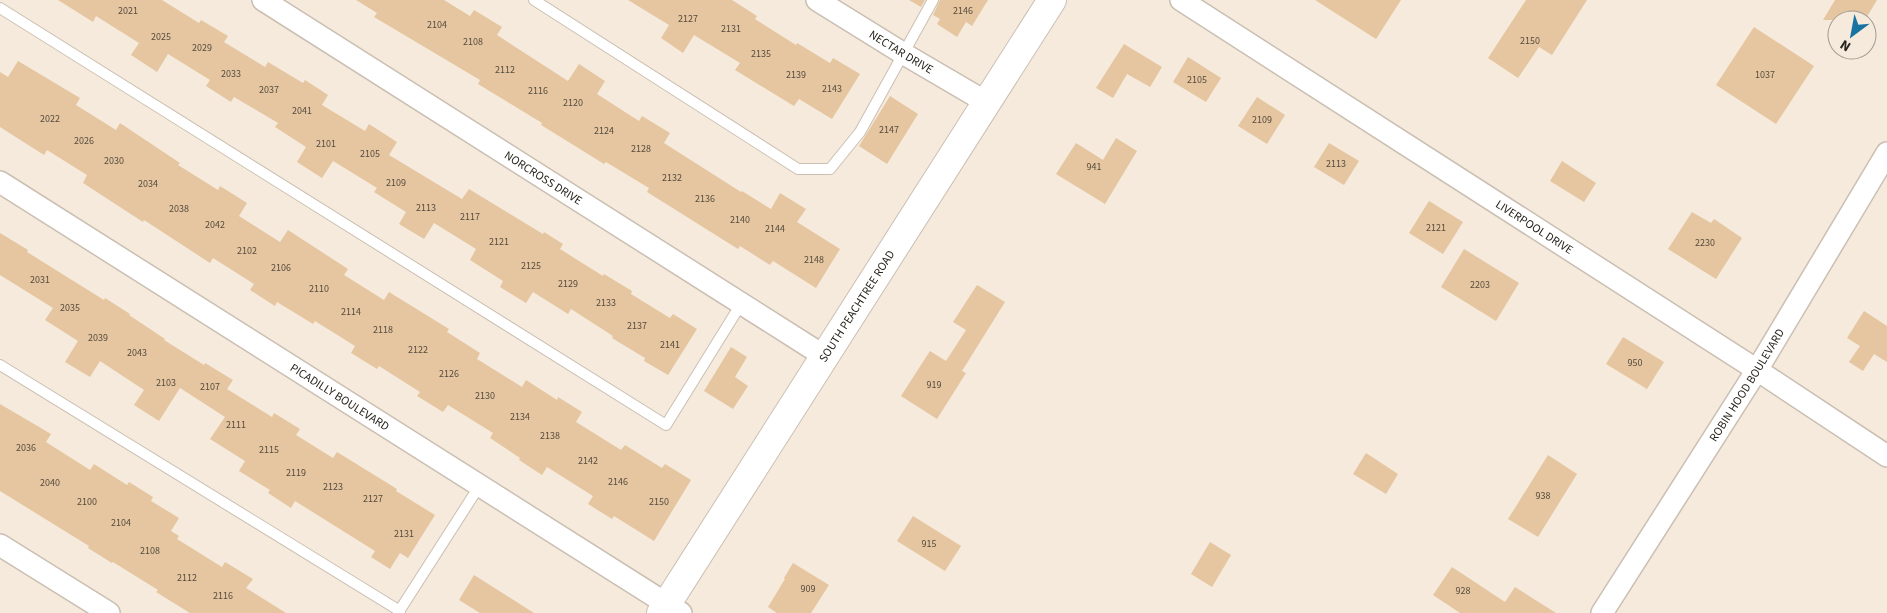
<svg xmlns="http://www.w3.org/2000/svg" width="1887" height="613" font-family="'Source Sans 3',sans-serif">
	<rect width="100%" height="100%" fill="#f5eadc"/>
	<!-- building -->
	<g fill="#e5c6a0">
		<polygon points="58,0 162,0 199,23 201,20 228,36 224,42 265,67 268,62 303,83 305,80 328,95 322,105 365,131 369,124 397,142 389,155 462,199 469,189 543,234 544,232 563,244 560,249 603,276 604,274 632,291 631,294 670,318 673,314 697,329 668,375 644,361 645,358 612,338 613,336 571,309 568,314 533,292 526,303 500,287 503,281 470,260 476,249 434,223 424,239 399,224 406,212 374,192 377,188 333,161 322,178 297,162 306,147 275,127 278,123 234,97 231,102 206,86 210,80 168,54 157,72 131,55 139,43 96,16 93,22"/>
		<polygon points="356,0 444,0 470,16 474,10 502,27 497,35 568,81 579,64 605,81 597,94 639,121 642,116 670,133 664,143 741,192 742,191 771,209 780,193 806,209 797,222 840,249 816,288 773,261 770,265 740,246 738,249 647,192 649,188 606,162 604,164 567,141 541,125 542,123 478,84 480,80 374,17 377,13"/>
		<polygon points="628,0 732,0 757,16 755,19 796,45 797,43 830,63 833,58 860,74 832,119 799,99 794,106 735,70 740,63 694,35 683,53 661,38 669,25"/>
		<polygon points="909,0 925,0 921,7"/>
		<polygon points="940,0 988,0 972,26 966,22 957,37 937,24 940,19 933,15"/>
		<polygon points="1315,0 1401,0 1376,39"/>
		<polygon points="1526,0 1587,0 1552,55 1539,47 1518,78 1488,58"/>
		<polygon points="1835,0 1877,0 1865,20 1823,20"/>
		<polygon points="1754,27 1814,66 1776,124 1716,85"/>
		<polygon points="1124,44 1162,67 1150,87 1127,74 1113,98 1096,88"/>
		<polygon points="1188,57 1221,78 1206,102 1173,82"/>
		<polygon points="18,61 80,98 76,105 116,130 120,123 180,163 178,165 218,190 220,186 247,203 239,216 280,242 288,230 348,269 344,275 384,300 389,292 449,329 447,332 480,353 477,359 522,387 526,380 557,400 558,397 582,412 576,422 621,450 625,445 662,468 665,464 691,480 654,541 614,516 612,519 588,504 593,496 547,467 542,475 519,460 520,458 490,438 493,433 448,405 443,412 417,396 420,392 379,366 377,369 351,353 355,346 315,321 313,324 277,302 275,306 250,290 254,284 213,258 210,263 144,220 143,222 83,183 87,175 47,150 44,155 0,127 0,72 8,77"/>
		<polygon points="890,96 918,114 887,164 859,146"/>
		<polygon points="1257,97 1285,115 1267,144 1238,126"/>
		<polygon points="1116,138 1137,151 1105,204 1056,174 1076,143 1103,160"/>
		<polygon points="1329,143 1359,161 1344,185 1314,167"/>
		<polygon points="1562,161 1596,183 1584,202 1550,181"/>
		<polygon points="1429,201 1463,222 1443,254 1409,233"/>
		<polygon points="1692,212 1711,223 1714,219 1742,238 1716,279 1668,249"/>
		<polygon points="0,233 28,250 27,252 104,300 105,298 130,314 129,315 165,339 164,340 204,365 205,363 233,380 227,389 272,417 274,413 300,429 296,435 333,458 337,452 397,489 396,491 435,515 408,558 400,553 390,569 371,557 375,551 295,501 291,508 268,493 270,490 239,471 245,461 210,439 225,417 180,388 159,421 134,405 144,390 100,361 90,377 65,362 78,341 45,320 53,308 0,275"/>
		<polygon points="1464,249 1519,283 1496,321 1441,287"/>
		<polygon points="977,285 1005,302 962,371 966,373 937,419 901,396 930,351 946,361 966,330 953,322"/>
		<polygon points="1864,311 1887,326 1887,362 1874,354 1863,371 1849,362 1860,346 1847,338"/>
		<polygon points="1623,337 1664,362 1647,389 1606,364"/>
		<polygon points="731,347 747,357 735,377 748,386 733,409 704,391"/>
		<polygon points="0,404 51,434 46,442 90,470 94,464 127,485 129,482 153,497 151,501 179,518 171,531 179,536 177,539 222,567 225,562 253,579 246,588 286,613 190,613 156,592 158,590 113,562 112,563 88,548 89,546 0,491"/>
		<polygon points="1366,453 1398,474 1386,494 1353,474"/>
		<polygon points="1548,455 1577,474 1538,537 1508,519"/>
		<polygon points="913,516 961,546 945,571 897,541"/>
		<polygon points="1210,542 1231,555 1212,587 1191,574"/>
		<polygon points="793,563 829,585 811,613 777,613 768,607 785,579 784,578"/>
		<polygon points="1452,567 1505,602 1515,587 1556,613 1460,613 1433,595"/>
		<polygon points="474,575 534,613 480,613 459,600"/>
	</g>
	<g fill="none" stroke-linecap="round" stroke-linejoin="round">
		<!-- lane casing -->
		<g stroke="#cabfb2" stroke-width="12">
			<g id="lane">
				<polyline points="534,0 798,169 830,169 860,132 933,0"/>
				<polyline points="0,8 666,425 741,304"/>
				<polyline points="0,365 400,611"/>
				<polyline points="398,613 480,485"/>
			</g>
		</g>
		<!-- street casing -->
		<g stroke="#cabfb2" stroke-width="24">
			<g id="street">
				<path id="s1" d="M263,0L824,356"/>
				<path id="s2" d="M817,0L904,54L986,102"/>
				<path id="s3" d="M1181,0L1757,370L1887,456"/>
				<path id="s4" d="M0,182L681,613"/>
				<polyline points="0,545 109,613"/>
				<path id="s5" d="M1602,613L1757,370L1887,153"/>
			</g>
		</g>
		<!-- secondary casing -->
		<g stroke="#cabfb2" stroke-width="30">
			<g id="secondary">
				<path id="s6" d="M661,613L1052,0"/>
			</g>
		</g>
		<!-- lane -->
		<use href="#lane" stroke="#fff" stroke-width="10"/>
		<!-- street -->
		<use href="#street" stroke="#fff" stroke-width="21"/>
		<!-- secondary -->
		<use href="#secondary" stroke="#fff" stroke-width="28"/>
	</g>
	<g text-anchor="middle" dominant-baseline="central" stroke-width="4" stroke-linejoin="round" paint-order="stroke">
		<!-- number labels -->
		<g font-size="10" fill="#574c3e">
			<text x="128" y="11">2021</text>
			<text x="963" y="11">2146</text>
			<text x="688" y="19">2127</text>
			<text x="437" y="25">2104</text>
			<text x="731" y="29">2131</text>
			<text x="161" y="37">2025</text>
			<text x="1530" y="41">2150</text>
			<text x="473" y="42">2108</text>
			<text x="202" y="48">2029</text>
			<text x="761" y="54">2135</text>
			<text x="505" y="70">2112</text>
			<text x="231" y="74">2033</text>
			<text x="796" y="75">2139</text>
			<text x="1765" y="75">1037</text>
			<text x="1197" y="80">2105</text>
			<text x="832" y="89">2143</text>
			<text x="269" y="90">2037</text>
			<text x="538" y="91">2116</text>
			<text x="573" y="103">2120</text>
			<text x="302" y="111">2041</text>
			<text x="50" y="119">2022</text>
			<text x="1262" y="120">2109</text>
			<text x="889" y="130">2147</text>
			<text x="604" y="131">2124</text>
			<text x="84" y="141">2026</text>
			<text x="326" y="144">2101</text>
			<text x="641" y="149">2128</text>
			<text x="370" y="154">2105</text>
			<text x="114" y="161">2030</text>
			<text x="1336" y="164">2113</text>
			<text x="1094" y="167">941</text>
			<text x="672" y="178">2132</text>
			<text x="396" y="183">2109</text>
			<text x="148" y="184">2034</text>
			<text x="705" y="199">2136</text>
			<text x="426" y="208">2113</text>
			<text x="179" y="209">2038</text>
			<text x="470" y="217">2117</text>
			<text x="740" y="220">2140</text>
			<text x="215" y="225">2042</text>
			<text x="1436" y="228">2121</text>
			<text x="775" y="229">2144</text>
			<text x="499" y="242">2121</text>
			<text x="1705" y="243">2230</text>
			<text x="247" y="251">2102</text>
			<text x="814" y="260">2148</text>
			<text x="531" y="266">2125</text>
			<text x="281" y="268">2106</text>
			<text x="40" y="280">2031</text>
			<text x="568" y="284">2129</text>
			<text x="1480" y="285">2203</text>
			<text x="319" y="289">2110</text>
			<text x="606" y="303">2133</text>
			<text x="70" y="308">2035</text>
			<text x="351" y="312">2114</text>
			<text x="637" y="326">2137</text>
			<text x="383" y="330">2118</text>
			<text x="98" y="338">2039</text>
			<text x="670" y="345">2141</text>
			<text x="418" y="350">2122</text>
			<text x="137" y="353">2043</text>
			<text x="1635" y="363">950</text>
			<text x="449" y="374">2126</text>
			<text x="166" y="383">2103</text>
			<text x="934" y="385">919</text>
			<text x="210" y="387">2107</text>
			<text x="485" y="396">2130</text>
			<text x="520" y="417">2134</text>
			<text x="236" y="425">2111</text>
			<text x="550" y="436">2138</text>
			<text x="26" y="448">2036</text>
			<text x="269" y="450">2115</text>
			<text x="588" y="461">2142</text>
			<text x="296" y="473">2119</text>
			<text x="618" y="482">2146</text>
			<text x="50" y="483">2040</text>
			<text x="333" y="487">2123</text>
			<text x="1543" y="496">938</text>
			<text x="373" y="499">2127</text>
			<text x="87" y="502">2100</text>
			<text x="659" y="502">2150</text>
			<text x="121" y="523">2104</text>
			<text x="404" y="534">2131</text>
			<text x="929" y="544">915</text>
			<text x="150" y="551">2108</text>
			<text x="187" y="578">2112</text>
			<text x="808" y="589">909</text>
			<text x="1463" y="591">928</text>
			<text x="223" y="596">2116</text>
		</g>
		<!-- street labels -->
		<g font-size="12" fill="#28241e" stroke="#f5eadc">
			<text stroke="none"><textPath href="#s2" startOffset="99">NECTAR DRIVE</textPath></text>
			<text stroke="none"><textPath href="#s1" startOffset="332">NORCROSS DRIVE</textPath></text>
			<text stroke="none"><textPath href="#s3" startOffset="420">LIVERPOOL DRIVE</textPath></text>
			<text stroke="none"><textPath href="#s6" startOffset="364">SOUTH PEACHTREE ROAD</textPath></text>
			<text stroke="none"><textPath href="#s5" startOffset="270">ROBIN HOOD BOULEVARD</textPath></text>
			<text stroke="none"><textPath href="#s4" startOffset="402">PICADILLY BOULEVARD</textPath></text>
		</g>
	</g>
	<!-- north arrow -->
	<g transform="translate(1852 35) rotate(212)"><circle r="24" fill="#f5eadc" stroke="#a39b90"/>
	<path d="M0-4L9 19L0 12L-9 19Z" fill="#1773a2"/>
	<text y="-8" font-size="14" font-weight="bold" text-anchor="middle" fill="#28241e">N</text>
	</g>
</svg>
